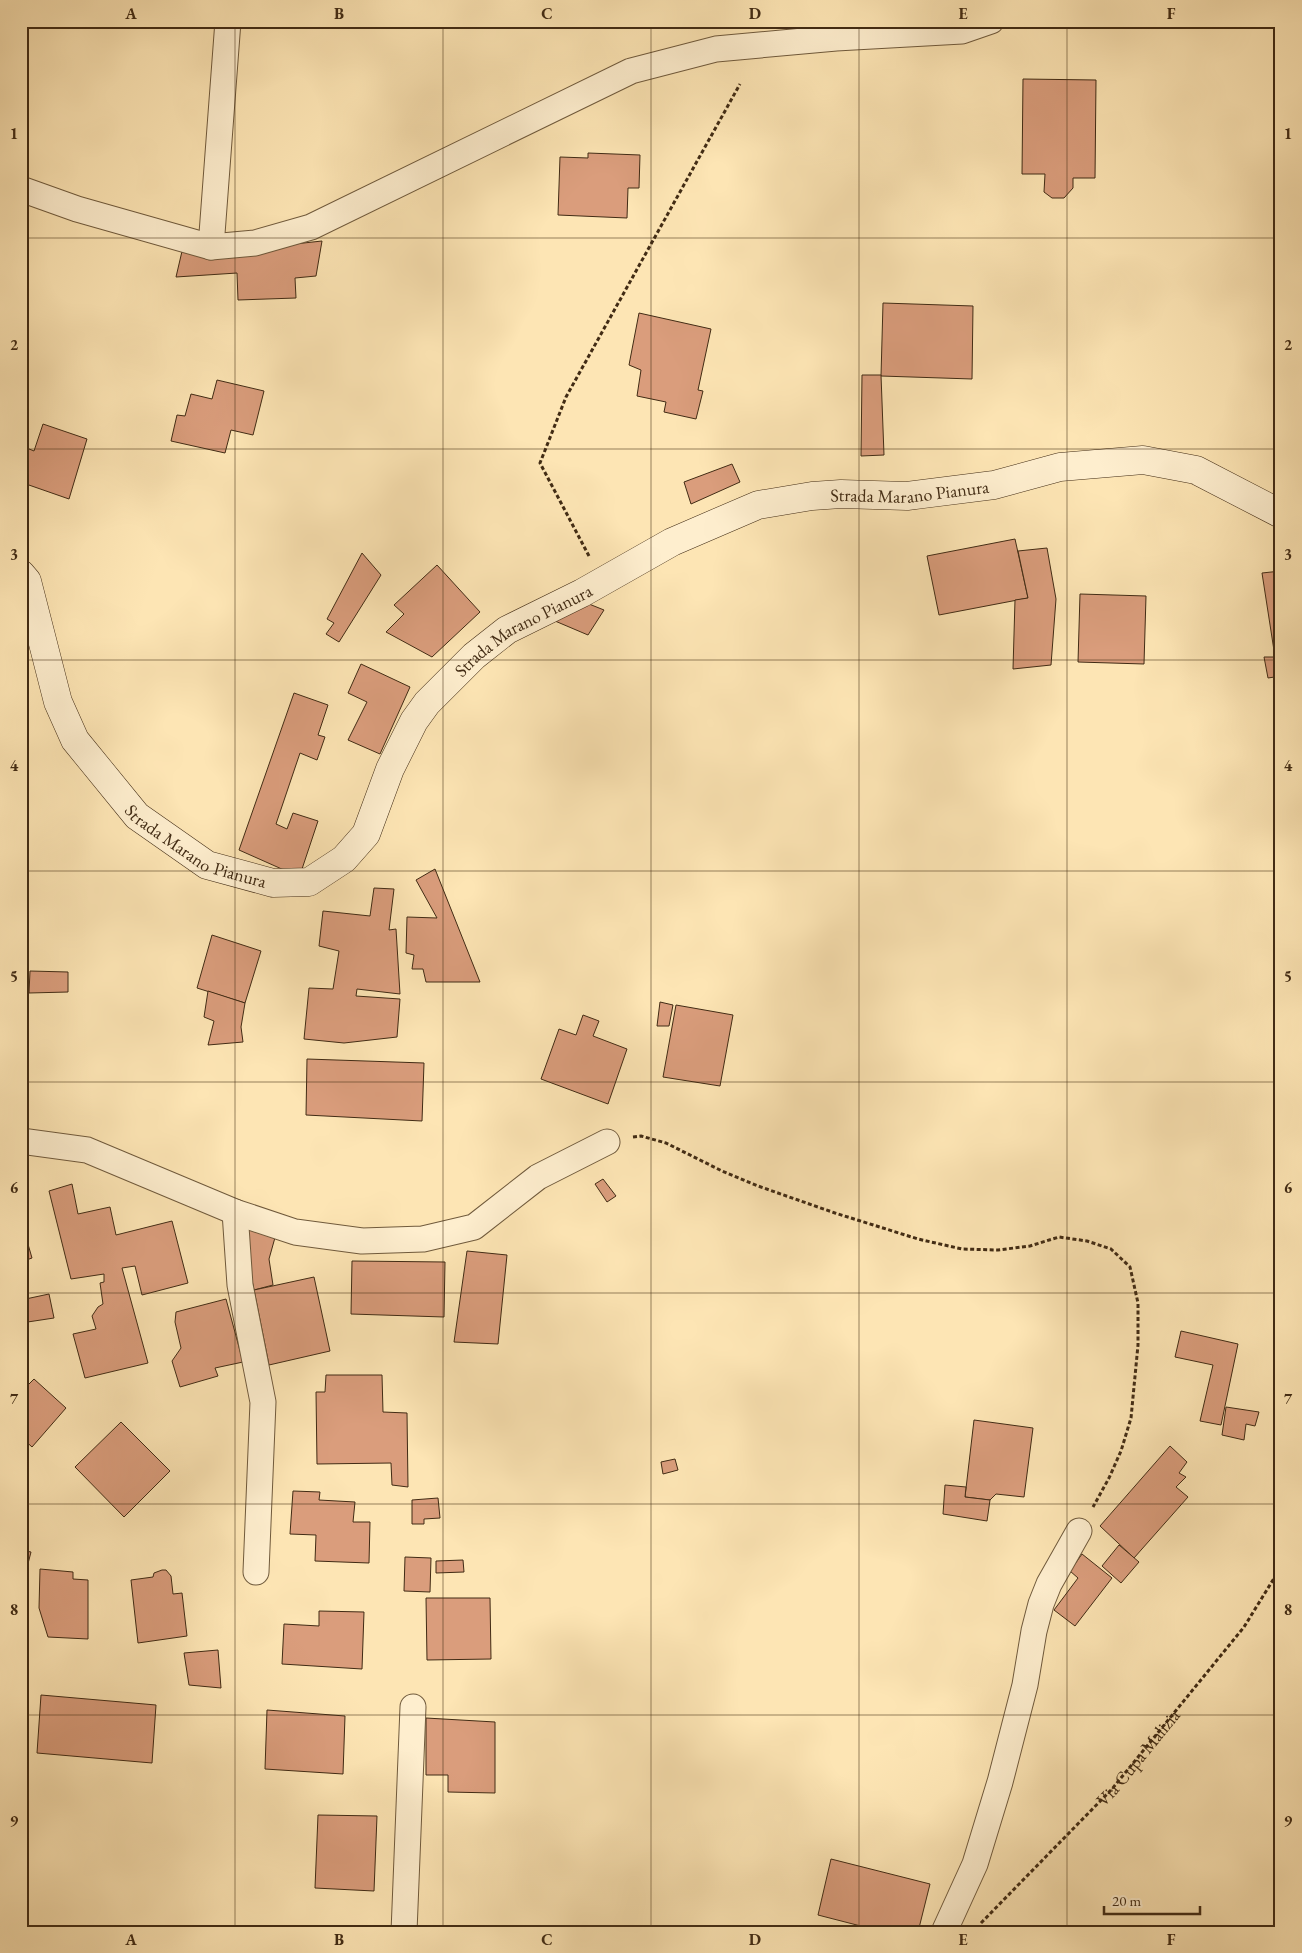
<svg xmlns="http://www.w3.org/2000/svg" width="1302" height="1953" font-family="'EB Garamond',serif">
	<rect width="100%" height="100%" fill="#fde5b4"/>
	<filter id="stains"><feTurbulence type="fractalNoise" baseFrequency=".004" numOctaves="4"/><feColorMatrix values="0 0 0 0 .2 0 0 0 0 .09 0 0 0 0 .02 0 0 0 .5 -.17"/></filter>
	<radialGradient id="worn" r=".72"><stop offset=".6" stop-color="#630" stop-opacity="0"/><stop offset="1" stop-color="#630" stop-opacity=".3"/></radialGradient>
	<!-- building -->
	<g fill="#da9d7c" stroke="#412b14">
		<polygon points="1023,79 1096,80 1095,178 1073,178 1073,188 1064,198 1052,198 1044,192 1045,174 1022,174"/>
		<polygon points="588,153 640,155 639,188 628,188 627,218 558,215 560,157 588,158"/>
		<polygon points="322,241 316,276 295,278 296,298 238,300 237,273 176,277 183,247 221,252"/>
		<polygon points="883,303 973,306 972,379 881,376"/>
		<polygon points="639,313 711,329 698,390 703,391 696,419 664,412 666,402 637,396 641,370 629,365"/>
		<polygon points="862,375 881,375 884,455 861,456"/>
		<polygon points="217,380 264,391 253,435 231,430 225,453 171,441 177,415 185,416 191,394 212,399"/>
		<polygon points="43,424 87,439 69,499 26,484 26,482 21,480 22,446 34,451"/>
		<polygon points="732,464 740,482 691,504 684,482"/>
		<polygon points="1015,539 1028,598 939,615 927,556"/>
		<polygon points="1047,548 1056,599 1051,665 1013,669 1015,600 1028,598 1018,551"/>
		<polygon points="362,553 381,575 339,642 326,634 334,623 327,619"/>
		<polygon points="437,565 480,612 432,657 386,632 404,614 394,605"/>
		<polygon points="1281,571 1281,676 1268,678 1264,657 1275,657 1262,573"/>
		<polygon points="1080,594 1146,596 1144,664 1078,662"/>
		<polygon points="584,602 604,610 588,635 555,621"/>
		<polygon points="361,664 410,687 380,754 348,740 367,702 348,693"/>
		<polygon points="294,693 328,705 318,735 325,737 317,760 300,753 276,824 287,829 293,813 318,821 302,869 284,870 239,850"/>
		<polygon points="435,869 480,982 426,982 423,969 412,969 414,955 406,953 407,917 437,918 416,880"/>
		<polygon points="374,888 394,889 389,930 396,929 400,994 357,989 356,996 400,999 397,1037 344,1043 304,1039 309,988 333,989 339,951 319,946 323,911 370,916"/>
		<polygon points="212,935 261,951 245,1003 197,988"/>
		<polygon points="30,971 68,972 68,992 29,993"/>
		<polygon points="208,991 245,1003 241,1027 243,1042 208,1045 214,1021 204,1017"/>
		<polygon points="660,1002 673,1005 669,1026 657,1026"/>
		<polygon points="676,1005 733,1015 720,1086 663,1077"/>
		<polygon points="583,1015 599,1021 593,1036 627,1049 608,1104 541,1079 559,1029 576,1035"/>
		<polygon points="307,1059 424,1063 422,1121 306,1115"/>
		<polygon points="603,1179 616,1196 607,1202 595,1184"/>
		<polygon points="72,1184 78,1214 110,1207 116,1235 172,1221 188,1283 142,1295 135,1266 122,1268 148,1363 85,1378 73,1334 96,1329 92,1316 98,1307 103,1304 100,1283 104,1282 104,1274 71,1279 49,1191"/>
		<polygon points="21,1220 32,1258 21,1262"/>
		<polygon points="248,1227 276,1234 269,1259 273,1285 254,1290 242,1231"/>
		<polygon points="467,1251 507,1255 498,1344 454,1342"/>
		<polygon points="352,1261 445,1262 444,1317 351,1314"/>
		<polygon points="314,1277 330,1351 269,1365 254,1290"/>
		<polygon points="49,1294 54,1318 21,1323 21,1300"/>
		<polygon points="226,1299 243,1362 215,1368 218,1376 180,1387 172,1361 181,1348 175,1322 176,1312"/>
		<polygon points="1181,1331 1238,1344 1221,1425 1200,1421 1213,1365 1175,1357"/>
		<polygon points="326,1375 382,1375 383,1412 407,1413 408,1487 392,1485 391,1463 317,1464 316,1392 325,1392"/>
		<polygon points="34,1379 66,1408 32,1447 21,1437 21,1383 26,1387"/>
		<polygon points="1226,1407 1259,1412 1255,1426 1246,1424 1244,1440 1222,1435"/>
		<polygon points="974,1420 1033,1428 1024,1497 996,1494 990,1500 965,1497"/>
		<polygon points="121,1422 170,1471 124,1517 75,1467"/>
		<polygon points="1170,1446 1187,1462 1179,1473 1186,1477 1176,1487 1188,1497 1134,1558 1100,1526"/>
		<polygon points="675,1459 678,1470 663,1474 661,1462"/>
		<polygon points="945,1485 966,1487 965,1497 990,1500 987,1521 943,1514"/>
		<polygon points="293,1491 320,1492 319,1500 355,1502 353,1522 370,1522 369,1563 315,1561 316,1535 290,1534"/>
		<polygon points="438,1498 440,1518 424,1519 424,1524 412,1524 412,1500"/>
		<polygon points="1119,1545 1139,1562 1121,1583 1102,1566"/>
		<polygon points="21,1550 31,1552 23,1583 21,1582"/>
		<polygon points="1082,1554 1112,1578 1075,1626 1054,1610 1078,1578 1070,1571"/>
		<polygon points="405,1557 431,1558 430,1592 404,1591"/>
		<polygon points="463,1560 464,1572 436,1573 436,1561"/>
		<polygon points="40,1569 73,1572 73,1579 88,1580 88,1639 48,1637 39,1608"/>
		<polygon points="162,1570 166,1570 171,1576 173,1594 182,1593 187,1636 138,1643 131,1580 153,1577 154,1573"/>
		<polygon points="426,1598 490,1598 491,1659 427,1660"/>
		<polygon points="319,1611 364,1612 362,1669 282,1664 284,1624 319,1626"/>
		<polygon points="218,1650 221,1688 189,1685 184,1653"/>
		<polygon points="41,1695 156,1705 152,1763 37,1753"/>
		<polygon points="267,1710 345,1716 343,1774 265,1769"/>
		<polygon points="426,1718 495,1722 495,1793 448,1792 448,1775 426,1775"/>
		<polygon points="318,1815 377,1816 374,1891 315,1888"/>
		<polygon points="831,1859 930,1884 918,1932 884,1932 818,1915"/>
	</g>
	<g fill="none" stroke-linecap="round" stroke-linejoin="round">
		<!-- street casing -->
		<g stroke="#705a3c" stroke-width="27">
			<g id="street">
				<polyline points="21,189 77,209 211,247 255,243 311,227 631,71 716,49 836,38 962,31 991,21"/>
				<polyline points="211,247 228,21"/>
				<polyline points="21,1141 87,1150 235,1212 295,1232 362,1241 423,1239 474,1227 538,1177 607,1142"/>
				<polyline points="235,1212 240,1285 263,1402 256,1572"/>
				<polyline points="404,1932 413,1707"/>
				<polyline points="944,1932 975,1864 1000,1782 1025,1685 1034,1631 1041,1604 1049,1584 1079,1531"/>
			</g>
		</g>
		<!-- secondary casing -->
		<g stroke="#412b14" stroke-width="29">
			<g id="secondary">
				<path id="s2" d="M21,574L27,581L58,702L75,740L137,816L207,865L273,883L309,882L344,859L366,834L390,769L414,721L427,703L474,656L507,630L582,593L672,542L758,505L812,496L841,494L907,496L994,485L1060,467L1143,460L1196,470L1281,514"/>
			</g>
		</g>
		<!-- path -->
		<g stroke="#412b14" stroke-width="3" stroke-dasharray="4 2.5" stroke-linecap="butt">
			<polyline points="589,556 540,463 566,397 740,84"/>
			<polyline points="633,1137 641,1136 666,1143 722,1171 758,1186 835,1213 918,1239 962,1249 998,1250 1030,1246 1059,1237 1087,1241 1111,1249 1130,1267 1138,1303 1138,1345 1131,1418 1121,1451 1109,1478 1093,1507"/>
			<path id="s1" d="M981,1923L1112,1789L1244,1627L1281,1567"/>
		</g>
		<!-- street -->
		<use href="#street" stroke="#feeece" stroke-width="25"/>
		<!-- secondary -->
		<use href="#secondary" stroke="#feeece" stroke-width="28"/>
	</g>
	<!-- grid -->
	<path fill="none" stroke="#412b14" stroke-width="1" stroke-opacity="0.55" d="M235,21V1932M443,21V1932M651,21V1932M859,21V1932M1067,21V1932M21,238H1281M21,449H1281M21,660H1281M21,871H1281M21,1082H1281M21,1293H1281M21,1504H1281M21,1715H1281"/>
	<g text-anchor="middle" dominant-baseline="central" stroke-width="4" stroke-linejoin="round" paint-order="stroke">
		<!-- street labels -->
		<g font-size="18" fill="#412b14" stroke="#feeece">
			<text stroke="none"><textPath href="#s2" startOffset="1226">Strada Marano Pianura</textPath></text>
			<text stroke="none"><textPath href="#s2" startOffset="806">Strada Marano Pianura</textPath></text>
			<text stroke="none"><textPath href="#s2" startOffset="341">Strada Marano Pianura</textPath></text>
			<text stroke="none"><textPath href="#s1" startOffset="228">Via Cupa Malizia</textPath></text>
		</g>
	</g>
	<!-- margin -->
	<rect width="1302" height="1953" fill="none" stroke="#fde5b4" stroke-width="55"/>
	<!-- scale -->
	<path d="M1104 1906v8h96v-8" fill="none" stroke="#412b14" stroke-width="2.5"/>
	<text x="1112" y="1906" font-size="15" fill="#412b14" stroke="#feeece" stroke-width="4" paint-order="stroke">20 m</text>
	<rect x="28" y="28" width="1246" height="1898" fill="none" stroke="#412b14" stroke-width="2"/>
	<g font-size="16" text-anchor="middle" font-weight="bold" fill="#412b14">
		<text x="131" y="19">A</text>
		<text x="339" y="19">B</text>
		<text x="547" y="19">C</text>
		<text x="755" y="19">D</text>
		<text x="963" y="19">E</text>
		<text x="1171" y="19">F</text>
		<text x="14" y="139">1</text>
		<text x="1288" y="139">1</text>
		<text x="14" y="350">2</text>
		<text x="1288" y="350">2</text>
		<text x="14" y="560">3</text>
		<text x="1288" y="560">3</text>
		<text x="14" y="771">4</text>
		<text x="1288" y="771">4</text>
		<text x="14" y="982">5</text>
		<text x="1288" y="982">5</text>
		<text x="14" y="1193">6</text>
		<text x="1288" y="1193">6</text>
		<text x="14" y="1404">7</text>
		<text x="1288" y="1404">7</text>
		<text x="14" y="1615">8</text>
		<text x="1288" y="1615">8</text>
		<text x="14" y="1826">9</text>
		<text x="1288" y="1826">9</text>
		<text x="131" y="1945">A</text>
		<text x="339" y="1945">B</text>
		<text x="547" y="1945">C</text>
		<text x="755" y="1945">D</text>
		<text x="963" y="1945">E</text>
		<text x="1171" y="1945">F</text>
	</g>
	<rect width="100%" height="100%" filter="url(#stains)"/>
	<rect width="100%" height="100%" fill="url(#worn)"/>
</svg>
